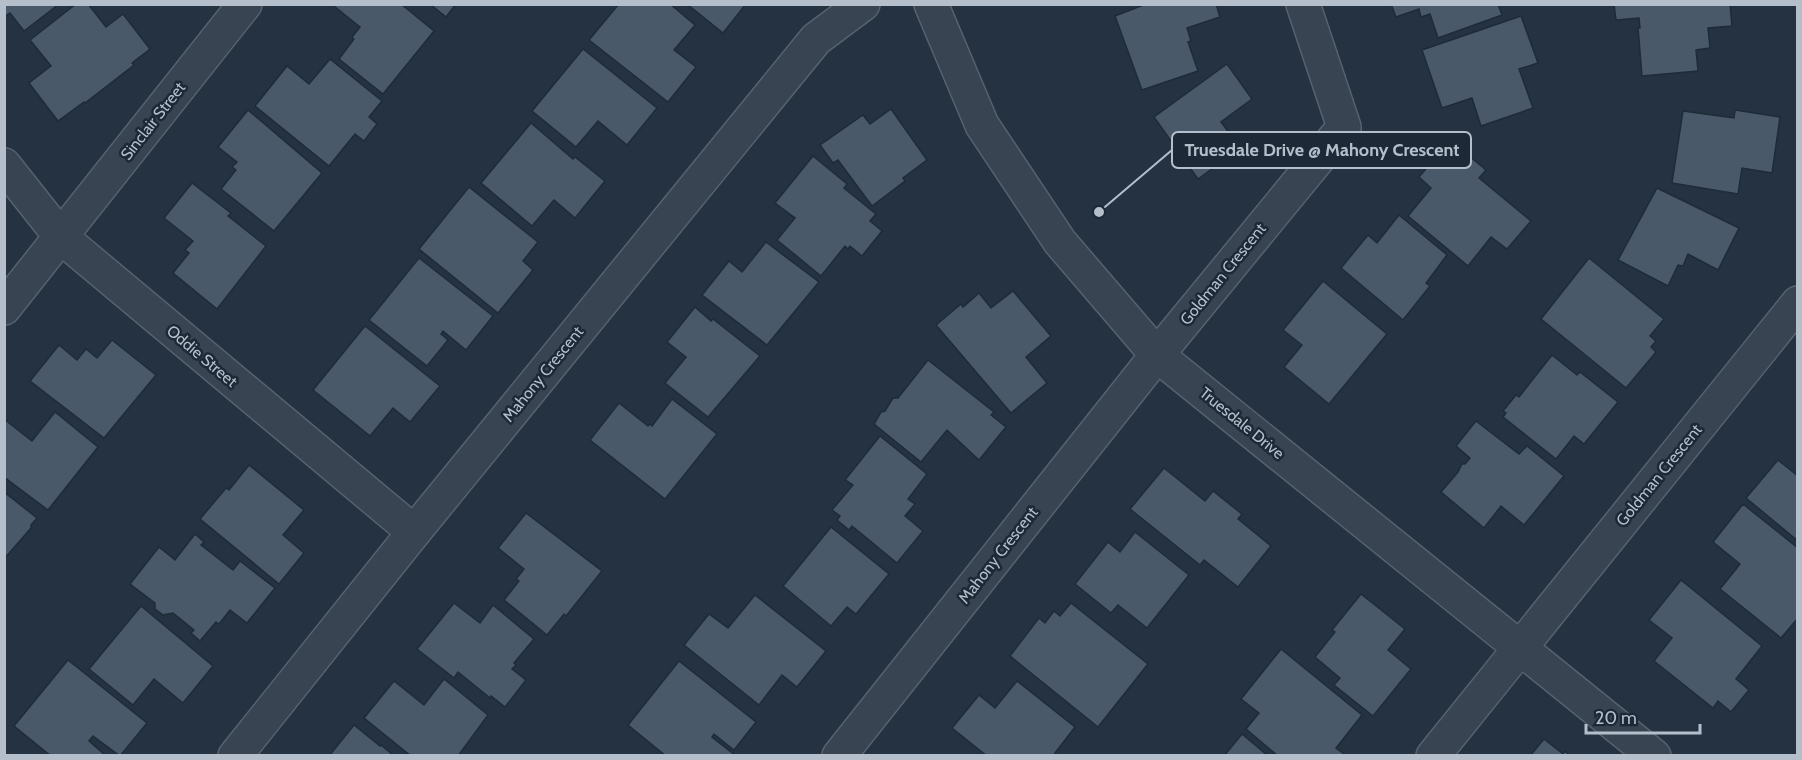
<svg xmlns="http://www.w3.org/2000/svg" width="1802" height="760" font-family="Cabin,sans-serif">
	<rect width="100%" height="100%" fill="#243241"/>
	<!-- building -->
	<g fill="#4a596a" stroke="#1f2b38" stroke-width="1.5">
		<polygon points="4,4 59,4 24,31 10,13 4,17"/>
		<polygon points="76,4 88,4 106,27 123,14 150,49 132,63 134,65 85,103 84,102 58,121 29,83 51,66 30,40"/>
		<polygon points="335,4 401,4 434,31 383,94 339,59 354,39 352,37 360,27 334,6"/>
		<polygon points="430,4 456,4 446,17"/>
		<polygon points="670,4 695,25 674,50 696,67 668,102 589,40 618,5"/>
		<polygon points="687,4 746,4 723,33"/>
		<polygon points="1146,4 1216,4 1220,17 1187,28 1191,41 1188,42 1198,71 1142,90 1115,16"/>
		<polygon points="1391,4 1498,4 1502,15 1438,38 1430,14 1421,17 1419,9 1396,17"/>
		<polygon points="1614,4 1730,4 1732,26 1708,28 1710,48 1696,50 1698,71 1642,76 1638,28 1640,28 1639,18 1616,20"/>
		<polygon points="1521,16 1538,63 1519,69 1533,108 1481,126 1472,98 1442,108 1422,50"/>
		<polygon points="583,49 657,108 627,145 598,121 576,147 532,111"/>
		<polygon points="330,59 382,101 369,117 377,124 364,141 355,134 329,166 255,106 287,66 309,84"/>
		<polygon points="1227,64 1252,99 1221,122 1240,148 1198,179 1154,117"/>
		<polygon points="891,109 927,160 903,178 905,181 872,206 838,160 833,163 820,145 863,115 870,124"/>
		<polygon points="248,110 322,173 274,231 221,189 236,170 232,167 237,162 218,147"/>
		<polygon points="1735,110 1780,117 1772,173 1742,168 1738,194 1672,183 1683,111 1734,118"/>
		<polygon points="531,123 573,159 575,157 605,181 575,218 554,200 532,226 481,183"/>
		<polygon points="1450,140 1486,170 1479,178 1531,221 1507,249 1491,237 1468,266 1408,216 1431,188 1419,177"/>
		<polygon points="813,156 847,184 844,188 876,214 870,221 882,231 862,256 850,246 848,249 845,246 821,276 777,240 795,218 775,203"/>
		<polygon points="192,183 231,213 228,216 266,246 217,309 173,273 189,253 185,250 193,241 164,218"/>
		<polygon points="469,187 538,242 523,261 533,270 498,313 419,249"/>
		<polygon points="1657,188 1739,228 1718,270 1688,254 1683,266 1678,265 1668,286 1618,260"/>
		<polygon points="1399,215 1447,255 1426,283 1430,286 1403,320 1341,268 1368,235 1377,243"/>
		<polygon points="766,242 819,282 767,345 702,295 729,261 742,272"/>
		<polygon points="419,258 493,316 466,350 443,331 441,334 448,340 427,366 369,320"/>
		<polygon points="1589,258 1664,319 1650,336 1656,341 1651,347 1656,352 1626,388 1541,319"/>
		<polygon points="1323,281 1387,334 1329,404 1284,367 1302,345 1283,330"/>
		<polygon points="1013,291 1051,336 1026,357 1047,383 1011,413 936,325 961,304 963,307 979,293 991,308"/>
		<polygon points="695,307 711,321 713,319 760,356 708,417 665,383 686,357 667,342"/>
		<polygon points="365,326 440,386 410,422 393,408 370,436 313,390"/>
		<polygon points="112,340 156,375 104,438 30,381 59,345 77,360 86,349 97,358"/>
		<polygon points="1552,355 1577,375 1580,372 1618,402 1584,444 1574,436 1556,459 1503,417 1506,413 1503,411 1516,395 1519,397"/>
		<polygon points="928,360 994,412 991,415 1006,427 979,460 947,430 921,462 874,424 881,412 885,411 893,398 898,398"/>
		<polygon points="672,399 717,434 665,499 590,440 619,403 648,426 650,424 652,426"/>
		<polygon points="55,412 98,447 48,510 4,477 4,419 32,441"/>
		<polygon points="1476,421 1519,454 1527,446 1564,476 1524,525 1501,506 1484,528 1441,492 1458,472 1462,464 1465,464 1470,458 1456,446"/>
		<polygon points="880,436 927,474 908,499 915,504 905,516 923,531 897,563 852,526 849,530 837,520 840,516 832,510 853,485 845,480"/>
		<polygon points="1778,460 1798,476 1798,541 1746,498"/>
		<polygon points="249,465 304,510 283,535 304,553 279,584 200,519 226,488 229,490"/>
		<polygon points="1164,468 1205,501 1213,491 1242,514 1238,519 1271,546 1238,587 1204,560 1200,565 1130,509"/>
		<polygon points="4,492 37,518 31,525 31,528 4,559"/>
		<polygon points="1743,504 1798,548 1798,618 1781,638 1720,589 1740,564 1713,542"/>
		<polygon points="526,513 602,571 566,616 564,614 547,635 504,600 519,581 516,579 524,569 498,548"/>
		<polygon points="831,527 889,574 856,614 847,607 831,626 783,586"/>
		<polygon points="1135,532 1189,575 1147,628 1118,605 1111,613 1075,584 1108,542 1120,552"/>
		<polygon points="195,534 204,542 201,545 233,570 240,561 275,588 247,623 230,610 219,624 216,622 200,641 191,633 194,630 173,613 163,615 155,609 155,603 130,584 159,547 175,560"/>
		<polygon points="1681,580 1762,646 1736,679 1749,690 1731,712 1718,701 1713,708 1654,661 1672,638 1649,620"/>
		<polygon points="1361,594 1405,629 1388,650 1411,669 1373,716 1334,685 1340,678 1315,657 1335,632 1332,630"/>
		<polygon points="755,595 826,651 797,687 782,675 759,705 684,645 709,614 728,628"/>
		<polygon points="454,603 480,623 493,605 534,639 514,663 516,665 512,669 526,680 505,707 491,696 490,698 458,672 454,678 417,649"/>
		<polygon points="1071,603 1148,664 1098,727 1010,656 1039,618 1045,623 1054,611 1060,616"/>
		<polygon points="141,606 213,666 183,703 154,679 133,705 89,669"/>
		<polygon points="1281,649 1362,715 1336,748 1344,754 1342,756 1278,756 1246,729 1259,713 1241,699"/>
		<polygon points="68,660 147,723 120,756 93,736 89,741 106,756 51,756 14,726"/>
		<polygon points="679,661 756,722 734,750 714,734 712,737 736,756 666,756 628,725"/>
		<polygon points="444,679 488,715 458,756 411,756 364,718 394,681 424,705"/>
		<polygon points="1017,681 1075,727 1055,753 1055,756 987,756 952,728 979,695 995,708"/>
		<polygon points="354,725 380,746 381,745 394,756 329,756"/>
		<polygon points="1242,734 1268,756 1224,756"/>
		<polygon points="1544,739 1563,754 1565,751 1570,756 1530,756"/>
	</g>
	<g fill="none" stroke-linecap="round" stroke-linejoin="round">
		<!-- minor casing -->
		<g stroke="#56626e" stroke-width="36">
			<g id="minor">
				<polyline points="4,165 61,237 414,532"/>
				<polyline points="4,308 245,4"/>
				<polyline points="235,756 414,532 816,39 863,4"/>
				<polyline points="839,756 1157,355 1344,127 1303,4"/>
				<polyline points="1433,756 1798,303"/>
			</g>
		</g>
		<!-- tertiary casing -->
		<g stroke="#56626e" stroke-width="36">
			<polyline id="tertiary" points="931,4 982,125 1060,242 1157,355 1654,756"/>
		</g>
		<!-- minor -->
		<use href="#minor" stroke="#384451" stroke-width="33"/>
		<!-- tertiary -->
		<use href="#tertiary" stroke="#384451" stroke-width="33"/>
	</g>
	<g text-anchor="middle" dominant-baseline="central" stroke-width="5" stroke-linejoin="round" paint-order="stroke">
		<!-- street labels -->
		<g font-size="16" fill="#b5bfcb" stroke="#1d2936">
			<text transform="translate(153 121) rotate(-52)">Sinclair Street</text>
			<text transform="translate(1223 274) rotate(-51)">Goldman Crescent</text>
			<text transform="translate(202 356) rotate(40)">Oddie Street</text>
			<text transform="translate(543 374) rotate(-51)">Mahony Crescent</text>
			<text transform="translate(1242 423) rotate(39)">Truesdale Drive</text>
			<text transform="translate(1659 475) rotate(-51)">Goldman Crescent</text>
			<text transform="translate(998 555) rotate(-52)">Mahony Crescent</text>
		</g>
	</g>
	<!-- callouts -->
	<path fill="none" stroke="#b5bfcb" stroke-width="2" d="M1099 212L1172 150"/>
	<circle fill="#b5bfcb" stroke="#1d2936" stroke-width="2" cx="1099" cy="212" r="6"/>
	<rect fill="#1d2936" stroke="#b5bfcb" stroke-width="2" x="1172" y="132" width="299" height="36" rx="6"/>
	<g font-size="18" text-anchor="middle" font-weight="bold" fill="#b5bfcb">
		<text x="1322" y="156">Truesdale Drive @ Mahony Crescent</text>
	</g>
	<!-- border -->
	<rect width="1802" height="760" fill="none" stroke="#b5bfcb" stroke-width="12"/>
	<!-- scale -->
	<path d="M1586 724v9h114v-9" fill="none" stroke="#b5bfcb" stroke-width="3"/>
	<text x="1595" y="724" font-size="18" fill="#b5bfcb" stroke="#1d2936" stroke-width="4.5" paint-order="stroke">20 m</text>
</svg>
